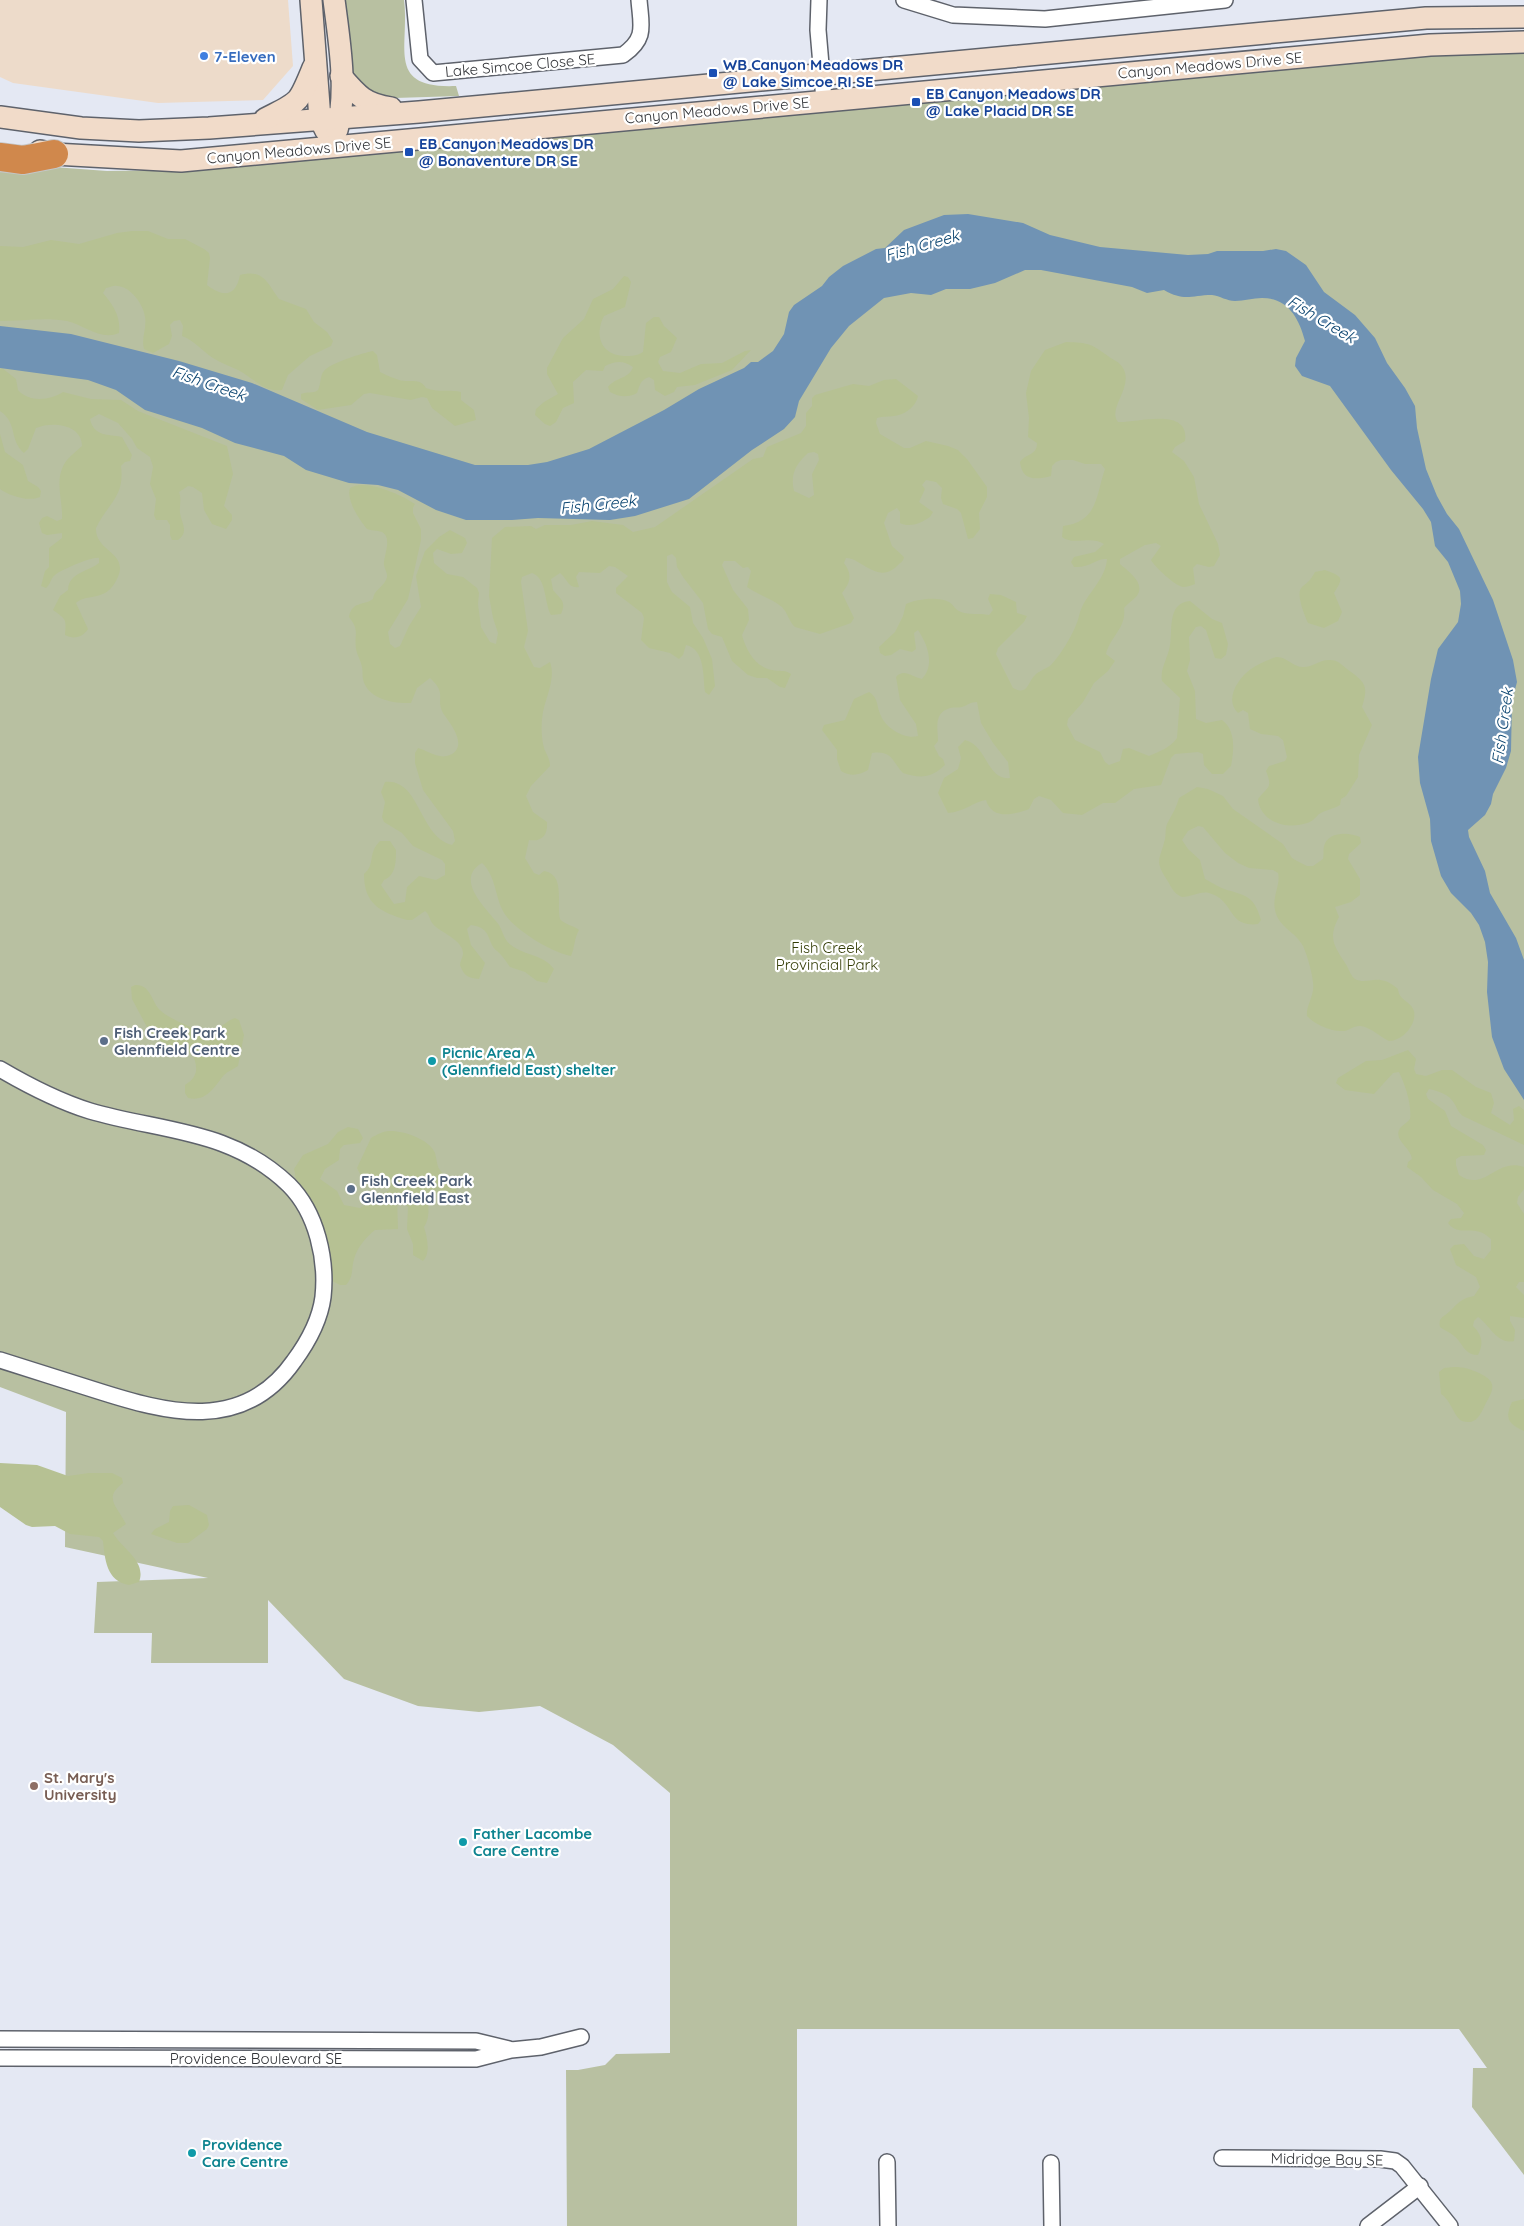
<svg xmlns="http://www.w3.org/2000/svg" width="1524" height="2226" font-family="Quicksand,sans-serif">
	<rect width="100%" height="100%" fill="#e4e8f3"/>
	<!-- commercial -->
	<polygon fill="#eddbca" points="0,0 288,0 293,66 263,100 158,103 13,83 0,77"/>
	<!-- green -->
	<g fill="#b8c0a1">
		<path d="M342,0H404C410,47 385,89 456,86L459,96L395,98L376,93L359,87L350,73Z"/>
		<polygon points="1451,53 1524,53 1524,2175 1472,2107 1473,2068 1487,2068 1459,2029 797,2029 797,2226 567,2226 566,2070 578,2070 605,2065 616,2054 670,2053 670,1793 613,1745 540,1706 479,1712 418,1706 344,1679 268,1600 268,1663 151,1663 152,1633 94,1633 97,1582 208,1578 65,1547 66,1412 0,1387 0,163 107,171 181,170"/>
	</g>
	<!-- forest -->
	<g fill="#b6c193" fill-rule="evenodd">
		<path d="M132,231H148L168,239H185L204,249L209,253L210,258L207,285C224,298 236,296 240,275C264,268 269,286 279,299L306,309L314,322L327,332L333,341L331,346L310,356L288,375L282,390C265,393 252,377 238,370C230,366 221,363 213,358C202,351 195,341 182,336L183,326L180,320L174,321L170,325L172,336L169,344L153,353L144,349C141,338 147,328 145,317C144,306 131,286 117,286C114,285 109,288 106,288L103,293C113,305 121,316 119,333C101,341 84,325 67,321C46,317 22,321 0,321V246L23,247L51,240L79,244L117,233Z"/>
		<path d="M624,276L628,277L631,282L625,307L604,316C594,335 601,355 624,356C632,356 637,356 643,352L646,323L654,317H659L664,326L677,338L671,352L660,357L658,362L663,371L680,373L701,364L722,363L745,351L751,350L732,370L695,385L677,387L674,392L665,396L655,390L654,380L649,377C640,380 640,385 637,393C628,398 619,397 610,392L608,387C616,377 629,379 633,367C623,360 616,361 605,366L603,371L586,370L573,382L574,403L563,408L556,422L550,426L545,424L535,415L536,409L544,402L558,394L547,374V368L563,338L584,319L593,299L613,289Z"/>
		<path d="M1066,342C1089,343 1090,343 1108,356C1113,360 1120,362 1123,368C1134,387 1107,408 1118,422C1137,423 1190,406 1185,441L1175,447L1172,452L1184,461L1194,477L1199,504L1218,544L1220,555L1214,566L1209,567L1197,564L1193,568L1195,584C1192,585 1187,587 1183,587C1175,586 1155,567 1151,560L1161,546L1156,543L1145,545L1120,559V564C1129,572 1147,584 1136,597C1132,601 1127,604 1124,608C1127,627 1110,637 1106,654L1115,661L1108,671L1094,683L1083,702L1068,719L1067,725L1075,740L1100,752L1105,762L1109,765L1120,761L1123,749L1129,748L1149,756C1160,751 1170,748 1177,738L1180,698L1162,681C1160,670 1166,661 1169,650C1174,634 1165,603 1190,601L1212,619L1222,623L1228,644L1226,655L1221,659L1215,658L1206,630L1201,626L1196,627L1189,637L1190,660L1187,671L1195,691L1196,719L1206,723L1222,720C1236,730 1234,750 1231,766L1223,774H1212L1204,765L1203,754L1198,752L1175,754L1171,758L1161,785L1134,789L1115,803H1103L1082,815L1063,813L1051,800L1039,796L1034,799L1029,809C1013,815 992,820 986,800C973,802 964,812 948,813L938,793L944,778L958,769L961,758L958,747L965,740C987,745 987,781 1010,778L1008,762L993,743L981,723L977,702C970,702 968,705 962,707C958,708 954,707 950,708C933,713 938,729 938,741L934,746L939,756L943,759L945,765C931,778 921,779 903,773C892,762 893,750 872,753L868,770C859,775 851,777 841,771L837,759V750L822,730L824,725L845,720L854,699L869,692C879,698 876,706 881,716C886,728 905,740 918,736L916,724L900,700L896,677C904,668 912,677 922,679C935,665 928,645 918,630L914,633L916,649L912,652L900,649L891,655L885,656L880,653L879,647L895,632L903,616L906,604C916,599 938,596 949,602C954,605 955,610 961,612C969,615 980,613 989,615L993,610L988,599L990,594L1001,595L1016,602L1017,613L1027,616L1024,622L998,648L996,654L1013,688C1028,696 1027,683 1035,675C1039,671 1046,669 1051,665C1059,657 1072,636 1076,625C1079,619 1079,613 1082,607C1090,591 1106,577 1107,559C1096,558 1091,568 1074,567L1071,562L1074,557L1095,552L1104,544C1091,535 1074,546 1062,537L1063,526C1098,522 1096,495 1105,469L1101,464H1085L1073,460H1061L1056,462L1052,466L1051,476C1036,480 1022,481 1020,462C1026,453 1037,456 1037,443L1028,437L1029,418L1026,393L1031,371L1045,350Z"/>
		<path d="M373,351L377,355L380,372C386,375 393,378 399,380C409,383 420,377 426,388C438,393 448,389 461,392V400L474,410L476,420L455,426L432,408L427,398L422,397L411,400L370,393L364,394L351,405L318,410L301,399V394C307,391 313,394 318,390C321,384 320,375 324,371C330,363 363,353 373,351Z"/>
		<path d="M2,368L16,379L18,390C29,403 51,400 63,392L91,399L121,400L138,411L227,446L233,474L224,506L232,515V520L226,529L212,524L204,510L202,493L193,487L188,486L179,492C182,500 179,506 180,513C182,524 189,532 178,540H172L170,535V525L167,520H156L154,515L156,499L150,484L153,467L150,457L137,448L132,439L118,423L99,414L90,419C94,437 108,434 122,437L132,455L130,461L125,462L121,466C125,497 108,503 96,528C95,553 132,552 116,581C105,602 87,593 76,603L88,629C83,637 74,640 65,635C66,619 67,620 53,610L60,596L68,590C69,572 88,572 99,563V558C93,556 61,570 55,575C50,579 51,584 46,588L41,586L45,571L49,567V548L62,538V533L47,535L42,533L39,523L42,518L47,516L57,521L62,519C63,499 53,478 67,460C71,455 77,451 82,446C82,424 52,421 36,428L28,449L24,453C9,440 18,423 0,411V369Z"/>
		<path d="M896,379L918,396C916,407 904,415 894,416C888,417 883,416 877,418L876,423L880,434L904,448H910L926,441L948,446L958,450L967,459L987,487V497L979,513L980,529L973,538L968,539L961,513L957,509L943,504L941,498L942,488L936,482L926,480L922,485L925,489L919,502L933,512L930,517C921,523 910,528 900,523V512L897,508L888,513L884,523L892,546L904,557C903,562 901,562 897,566C878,585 860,557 846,558L844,563C853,575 850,583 842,593L854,618L851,623L820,634L795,627C789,622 788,613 782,607C771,598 758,595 747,587L751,571L748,567L743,568L735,561H724L722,565L733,590L748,609L749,620L742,635C746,650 755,667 772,670C779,672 784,669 791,674L785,688L780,687L767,678H757L748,675L732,661L722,637L712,634L708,629L703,603L683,577L677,567L676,558L672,554L667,556V582L672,592L690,607L693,623L703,638L712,659L715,686L709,695L705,692C703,676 705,649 686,645L683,655L679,659L670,653L649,648L641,640L644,618L642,613L616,593V588L628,576L615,567L609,566L600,573L579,572L576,577L579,587C568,589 567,578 560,573L551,579L553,590C560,599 567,601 561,614L551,615C544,603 547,578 532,573L522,577L521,582L528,631L524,647L534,667L540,668L550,662C556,678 546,697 543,712C541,723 541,737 544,748C546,754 550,758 550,766L531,786L526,796L533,812L547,822C548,835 542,842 529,840L525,858L534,873L539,875L544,871C566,875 556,903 560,919C565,925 573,925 579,930C574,939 575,947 571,956C552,953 509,927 502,909C495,894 495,875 482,863C453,880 488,910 499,925C503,932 504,940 511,945C525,956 543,954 554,969L547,983L537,981L525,972L510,967C505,960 503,956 497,951C486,942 493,928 471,925L467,929L471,945L485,963L479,979C468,978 464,976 460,965C460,961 463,957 463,954C464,940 439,932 433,924C429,919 430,915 425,911L412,920H407C380,912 364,904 364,874C376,864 367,854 380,841H390L396,850C396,862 396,875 384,880L381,885L394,904L405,902L407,887L419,876L436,880L445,875V864L442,860L413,846L402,833L384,822L382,817L385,802L381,792L385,782C420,778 419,837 452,845L455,841L453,831L423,790L415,763V753L418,748C426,750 432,755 440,756C444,757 448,756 452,754C468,744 449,722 443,713C435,699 448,694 430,678L417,688L411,703C394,704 367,699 363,679C362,675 363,671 362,667C361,661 357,655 356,649C354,633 360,631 349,617C352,601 363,606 373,599C374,590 382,588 386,580C389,574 385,571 384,565C383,557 393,538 382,532C377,530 371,531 367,529C359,519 346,500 350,488C365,478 402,495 415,504L413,508V513L421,529V540L408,599L388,632L390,644L395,648L400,646L409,626L421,607L416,576L425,551L439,537L450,530L465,538L467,543L462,553L451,554L437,549L433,553L434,563L447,574L463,577L477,588L479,593L478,604L481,627L490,642L496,644L498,633L493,618L489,596L492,538L505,527L531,526L536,529L545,525H571L592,521L623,525L633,532L655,527L753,459L763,457L767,447L801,433L806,426V413L812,406V398L815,395L853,384L869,386L884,380ZM814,452L818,454L819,460L812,474L814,495L809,498L794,491C790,474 796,464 808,453Z"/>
		<path d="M0,434L5,452L23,465L28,481L38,487L41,491L40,497C28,502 10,496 0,489Z"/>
		<path d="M1325,570C1343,577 1344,577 1334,593L1342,612L1338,621L1324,628L1308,623C1305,616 1295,593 1302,587C1309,581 1310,581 1315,572Z"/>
		<path d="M1276,657C1286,656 1294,668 1304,667C1313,667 1321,659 1330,660C1338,660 1342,665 1347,669C1365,682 1369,685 1362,707L1372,725L1359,755L1358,777L1346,796L1341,799L1340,805C1334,809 1325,810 1319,814C1315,818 1312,822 1307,823C1287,830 1260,822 1258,799C1268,786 1273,789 1266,771L1269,766L1285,761L1287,757L1283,740L1278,736L1261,734L1250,729L1248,713L1243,710L1238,713C1224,700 1238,678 1251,669C1258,664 1267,660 1276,657Z"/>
		<path d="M1197,787L1208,789L1223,796L1233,809L1283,844L1292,858L1297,861L1307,866H1313L1323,859C1324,854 1323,850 1324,846C1328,831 1349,832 1360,837L1361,843L1349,854L1348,859L1360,879V895L1351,902L1335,907L1339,917C1327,939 1335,947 1347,966C1349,970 1351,976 1355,979C1368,986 1378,971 1398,989C1399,1001 1411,1001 1414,1011C1417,1025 1402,1041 1389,1041C1380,1037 1372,1028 1361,1026C1354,1025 1349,1031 1343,1031C1331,1032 1314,1024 1307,1016C1306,1007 1312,999 1313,990C1315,981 1307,954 1303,946C1296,932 1278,927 1275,910C1272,896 1281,884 1278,873L1273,870L1249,868L1238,863L1225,853L1203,827L1198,826L1188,831L1182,840L1188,849L1200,860L1205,879C1213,883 1220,888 1227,890C1248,896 1254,897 1261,920L1258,924C1227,928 1235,900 1209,893C1199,891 1192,897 1182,897C1173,893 1172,888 1167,880C1154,860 1160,860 1165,839C1166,834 1165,829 1167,824C1172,814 1176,809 1179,798Z"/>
		<path d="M135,985C151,984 151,1002 161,1011C168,1018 200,1033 211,1031C220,1029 226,1021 235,1018L239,1020L244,1035L238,1066C234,1069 228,1071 224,1075C214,1087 207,1102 188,1098L185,1093V1085C199,1076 198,1067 192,1053L166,1046L148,1029L132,999L131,987Z"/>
		<path d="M1408,1050L1416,1059L1414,1069L1416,1074L1426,1076L1442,1070H1452L1476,1087L1491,1093L1494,1103L1491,1113L1510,1125L1514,1120L1513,1109L1519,1106L1524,1110V1145L1463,1116C1458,1112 1457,1108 1454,1103C1449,1094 1438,1091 1429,1089L1426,1094L1428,1099L1445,1111L1451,1126L1483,1145L1486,1150L1484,1155L1461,1156L1456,1159V1165L1459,1175C1485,1193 1496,1157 1524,1167V1189L1518,1197L1517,1203L1524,1214V1282H1519L1516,1287L1524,1295V1318L1510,1316V1321L1515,1330L1514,1341C1497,1345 1489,1324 1478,1317L1474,1321L1473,1326C1482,1335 1484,1343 1478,1355C1464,1355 1463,1343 1454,1336C1450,1332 1445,1331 1440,1327C1438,1317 1444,1317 1450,1311C1458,1303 1462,1298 1474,1296L1480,1287L1476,1277L1456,1265L1450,1249L1454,1245L1464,1244L1474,1256L1484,1259L1491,1250V1239C1487,1236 1484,1233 1480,1232C1468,1228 1457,1235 1448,1223L1451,1219L1461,1218L1464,1213L1457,1204L1433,1190L1421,1177L1407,1167L1408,1162L1412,1159C1411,1147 1391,1139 1401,1127C1404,1124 1408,1122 1410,1119C1412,1104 1405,1085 1399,1072L1393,1073L1374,1094L1345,1090L1336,1083L1338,1078L1366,1061L1382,1060Z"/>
		<path d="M348,1127L358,1129L363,1138L360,1143L344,1145L340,1149L339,1160L325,1169L320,1179L337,1191L344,1205L360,1208L389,1190L388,1185L384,1181L372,1183L362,1178L357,1168L371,1138C376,1135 383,1131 389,1131C402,1130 428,1139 434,1151C437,1156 436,1165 440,1170C447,1180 455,1176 457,1194L446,1196L435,1193C422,1199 434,1212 424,1227C427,1237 431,1253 423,1261L413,1255V1244L407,1229L408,1207L397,1199L398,1229L375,1230C366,1237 357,1248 354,1259C351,1270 354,1276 346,1285H340L330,1280L305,1194L296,1179L294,1169L303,1155L328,1144L338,1132Z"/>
		<path d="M1454,1367C1464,1367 1470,1369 1479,1373C1496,1381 1495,1388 1486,1403C1481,1413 1477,1426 1462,1421C1454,1417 1451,1400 1441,1394L1439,1372L1444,1368Z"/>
		<path d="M1524,1399V1431C1509,1424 1504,1419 1512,1402Z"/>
		<path d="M0,1463L37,1465L68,1476L89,1473H112L122,1478L123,1483C103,1498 117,1506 126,1524L113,1533C122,1549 147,1561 139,1582L129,1585C106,1581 105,1559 103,1541L99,1537L70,1534L55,1526L32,1527L26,1525L0,1507Z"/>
		<polygon points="189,1505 207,1515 209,1525 207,1529 188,1543 177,1543 151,1534 155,1529 169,1522 170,1511 173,1506"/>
	</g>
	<!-- water -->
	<path fill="#7093b4" d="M968,214L1023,223L1050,235L1100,247L1188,255L1208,254L1217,251H1263L1276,249L1286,251L1306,265L1324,292L1355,315L1375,338L1387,363L1405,388L1415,406L1417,428L1426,469L1437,496L1447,514L1459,529L1493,600L1513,660L1517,682L1512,701L1511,751L1506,768L1493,794L1491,804L1485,815L1468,830L1469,837L1485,871L1490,893L1516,938L1524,960V1100L1504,1069L1492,1037L1487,992L1488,962L1485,942L1479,925L1471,913L1451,893L1441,876L1431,841L1430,819L1420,783L1418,757L1431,679L1438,649L1458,622L1461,604L1460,591L1448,562L1435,546L1431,522L1423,509L1391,470L1330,386L1302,376L1295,366L1296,358L1305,341C1299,318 1288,298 1262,298C1253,298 1244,301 1235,301C1227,301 1220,296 1212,295C1191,295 1185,302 1164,290L1147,293L1132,287L1041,270H1025L995,283L970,289H946L931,295L911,293L884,298L849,326L831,348L799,401L795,417L784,429L752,450L689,499L635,516L610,520L538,518L512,520H466L436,510L398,490L378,485L349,483L306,470L284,456L235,443L202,428L145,410L116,390L88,380L0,368V326L71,334L179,361L252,383L367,432L475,465H528L547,462L589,449L664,410L699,389L744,368L751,362H758L773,351L784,334L789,312L794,305L822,286L829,277L843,266L876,249L885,248L904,230L944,215Z"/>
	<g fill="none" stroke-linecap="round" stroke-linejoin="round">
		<!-- street casing -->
		<g stroke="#5e626b" stroke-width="18">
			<g id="street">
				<path d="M414,0L420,59L433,73L623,55C647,38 641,26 639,0"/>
				<polyline points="819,0 818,30 824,100"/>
				<polyline points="904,0 953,15 1045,19 1225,0"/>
				<path d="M0,1069C29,1086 58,1101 90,1111C162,1132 231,1129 289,1185C317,1213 327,1260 323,1297C320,1320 308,1342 294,1361C243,1434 167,1413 95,1390C63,1380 32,1370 0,1360"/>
				<polyline points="0,2039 476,2041 509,2049"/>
				<polyline points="0,2058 476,2059 511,2050 541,2047 581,2037"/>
				<polyline points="1222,2158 1380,2159 1395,2161 1402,2166 1450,2226"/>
				<polyline points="887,2162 888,2226"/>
				<polyline points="1051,2163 1052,2226"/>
				<polyline points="1368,2226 1420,2186"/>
			</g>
		</g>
		<!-- secondary casing -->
		<g stroke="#5e626b" stroke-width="24">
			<g id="secondary">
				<polyline points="311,0 320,119 326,131"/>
				<path d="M334,0C339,39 348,92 337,130"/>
				<path d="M341,76C358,96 365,104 391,108"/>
				<polyline points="0,117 81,128 139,131 209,128 419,112 1426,18 1524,17"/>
				<path d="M265,119C300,101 298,105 313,68"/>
				<polyline points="40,151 54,154 181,161 1430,45 1524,42"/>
			</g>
		</g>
		<!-- highway casing -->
		<g stroke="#c5c6c7" stroke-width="30">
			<polyline id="highway" points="0,157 23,160 54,154"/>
		</g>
		<!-- street -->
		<use href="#street" stroke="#fff" stroke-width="15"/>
		<!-- secondary -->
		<use href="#secondary" stroke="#f1dbc9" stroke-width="21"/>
		<!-- highway -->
		<use href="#highway" stroke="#d0884c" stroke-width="28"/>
	</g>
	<!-- markers -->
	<circle fill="#3f7fe0" stroke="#fff" stroke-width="2" cx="204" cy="56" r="5"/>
	<g fill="#1a4fb4" stroke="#fff" stroke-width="2">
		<rect x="708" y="68" width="10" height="10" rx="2.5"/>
		<rect x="911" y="97" width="10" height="10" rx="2.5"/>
		<rect x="404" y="147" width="10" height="10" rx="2.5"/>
	</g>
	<g fill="#5c6f8a" stroke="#fff" stroke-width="2">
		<circle cx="104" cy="1041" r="5"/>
		<circle cx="351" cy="1189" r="5"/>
	</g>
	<g fill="#0f9aa8" stroke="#fff" stroke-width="2">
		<circle cx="432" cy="1061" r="5"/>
		<circle cx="463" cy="1842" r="5"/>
		<circle cx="192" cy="2153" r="5"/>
	</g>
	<circle fill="#8d6e63" stroke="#fff" stroke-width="2" cx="34" cy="1786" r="5"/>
	<g text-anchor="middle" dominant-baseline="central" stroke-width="4.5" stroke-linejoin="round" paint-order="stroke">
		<!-- shop labels -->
		<g font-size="15" font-weight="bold" fill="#366cbe" stroke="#fff" text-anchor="start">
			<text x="214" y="56">7-Eleven</text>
		</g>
		<!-- transit labels -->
		<g font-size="15" font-weight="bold" fill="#164399" stroke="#fff" text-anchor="start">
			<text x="723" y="64">WB Canyon Meadows DR<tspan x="723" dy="17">@ Lake Simcoe RI SE</tspan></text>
			<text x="926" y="93">EB Canyon Meadows DR<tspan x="926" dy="17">@ Lake Placid DR SE</tspan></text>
			<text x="419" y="143">EB Canyon Meadows DR<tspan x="419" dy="17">@ Bonaventure DR SE</tspan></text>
		</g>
		<!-- street labels -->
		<g font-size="15" fill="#313337" stroke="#fff">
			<text transform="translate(520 65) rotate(-5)">Lake Simcoe Close SE</text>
			<text transform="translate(1210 65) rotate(-5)">Canyon Meadows Drive SE</text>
			<text transform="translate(717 110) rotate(-5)">Canyon Meadows Drive SE</text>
			<text transform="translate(299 150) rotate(-5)">Canyon Meadows Drive SE</text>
			<text x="256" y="2058">Providence Boulevard SE</text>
			<text transform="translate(1327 2159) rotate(1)">Midridge Bay SE</text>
		</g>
		<!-- park labels -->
		<g font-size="15" fill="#343d06" stroke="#fff">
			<text x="827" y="947">Fish Creek<tspan x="827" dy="17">Provincial Park</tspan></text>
		</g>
		<!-- service labels -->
		<g font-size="15" font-weight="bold" fill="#4e5e75" stroke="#fff" text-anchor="start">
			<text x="114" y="1032">Fish Creek Park<tspan x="114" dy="17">Glennfield Centre</tspan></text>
			<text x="361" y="1180">Fish Creek Park<tspan x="361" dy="17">Glennfield East</tspan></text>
		</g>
		<!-- culture labels -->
		<g font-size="15" font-weight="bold" fill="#0d838f" stroke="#fff" text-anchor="start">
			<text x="442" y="1052">Picnic Area A<tspan x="442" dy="17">(Glennfield East) shelter</tspan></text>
			<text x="473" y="1833">Father Lacombe<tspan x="473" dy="17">Care Centre</tspan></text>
			<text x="202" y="2144">Providence<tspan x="202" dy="17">Care Centre</tspan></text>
		</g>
		<!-- education labels -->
		<g font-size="15" font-weight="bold" fill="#785e54" stroke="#fff" text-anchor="start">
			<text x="44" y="1777">St. Mary's<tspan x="44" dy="17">University</tspan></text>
		</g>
		<!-- water labels -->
		<g font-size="16" font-style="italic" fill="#0a4470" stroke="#fff">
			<text transform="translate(922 245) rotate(-16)">Fish Creek</text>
			<text transform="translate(1322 319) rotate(31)">Fish Creek</text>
			<text transform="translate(209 383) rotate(19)">Fish Creek</text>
			<text transform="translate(598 504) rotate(-6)">Fish Creek</text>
			<text transform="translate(1502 726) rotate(-82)">Fish Creek</text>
		</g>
	</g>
</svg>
